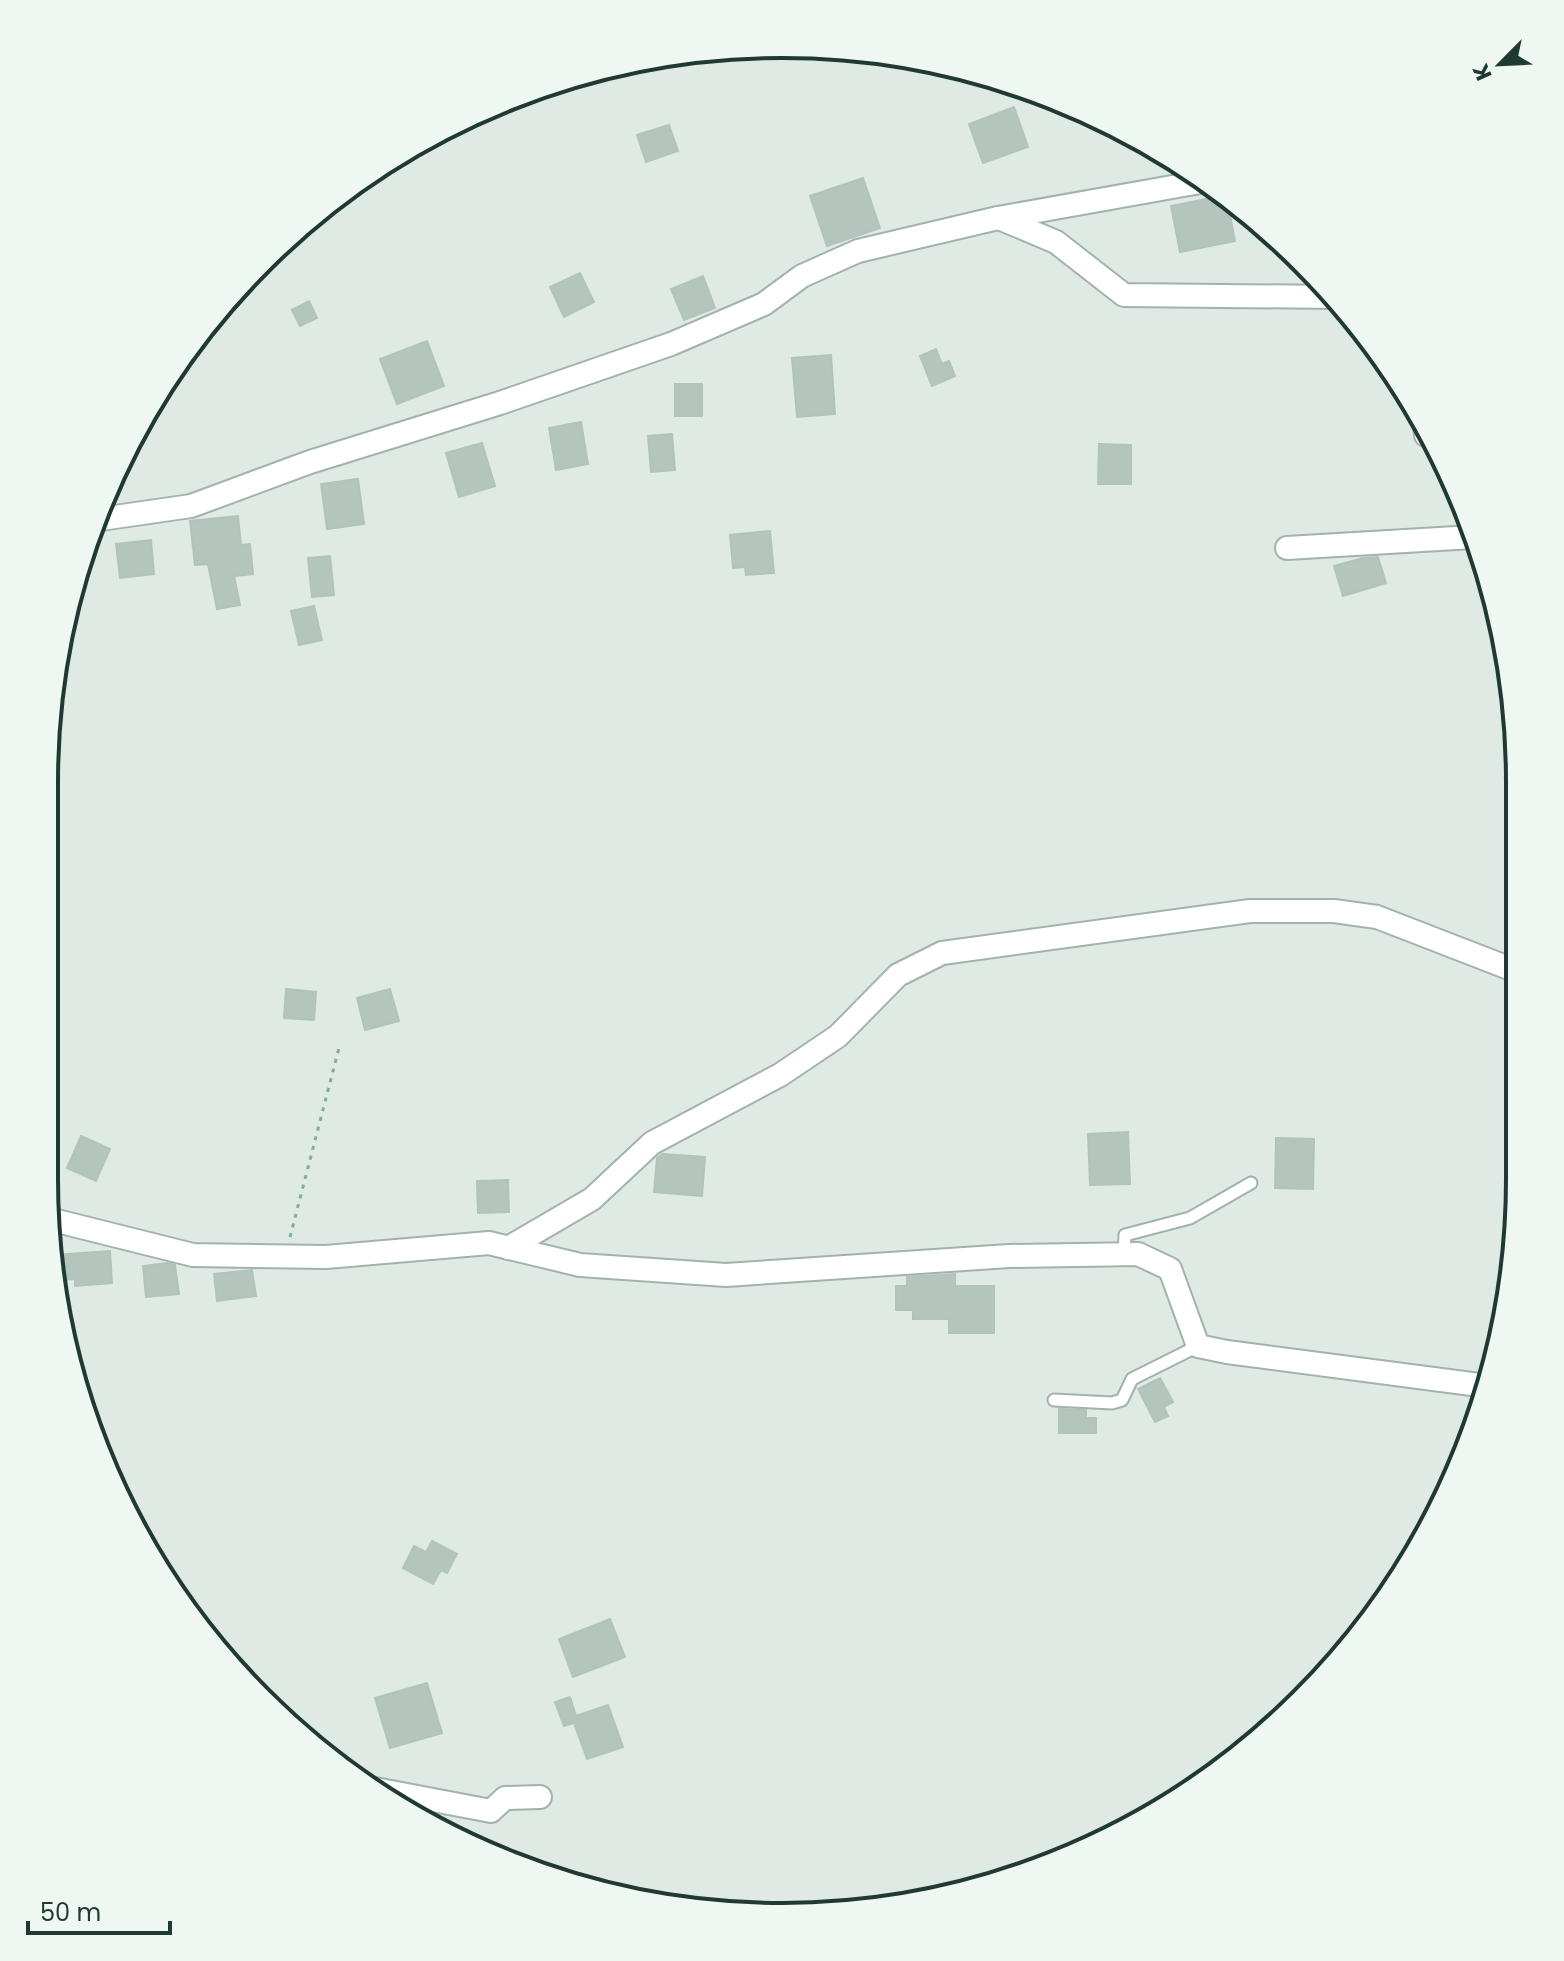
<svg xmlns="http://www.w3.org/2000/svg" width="1564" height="1961" font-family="Poppins,sans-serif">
	<rect width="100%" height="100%" fill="#dfeae5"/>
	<!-- building -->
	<g fill="#b4c5be" stroke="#b1c3bc" stroke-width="2">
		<polygon points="1014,107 1028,147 983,163 969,124"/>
		<polygon points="669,125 678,151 646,162 637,135"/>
		<polygon points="863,178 880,228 827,246 810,196"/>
		<polygon points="1226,195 1235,241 1180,252 1171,206"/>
		<polygon points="580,273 594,302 564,317 550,287"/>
		<polygon points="703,276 715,308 684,320 671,289"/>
		<polygon points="309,301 317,318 300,326 292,310"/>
		<polygon points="427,341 444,386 397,404 380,359"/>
		<polygon points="936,349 942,364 949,361 955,376 932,386 920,356"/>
		<polygon points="831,355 835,414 797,417 792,358"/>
		<rect x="675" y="384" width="27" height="32"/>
		<polygon points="581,422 588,464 556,470 549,428"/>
		<polygon points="672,434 675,470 651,472 648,436"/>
		<polygon points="482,443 495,486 459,497 446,453"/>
		<polygon points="1099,444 1131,445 1131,484 1098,484"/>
		<polygon points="358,479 364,524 327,529 321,484"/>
		<polygon points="238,516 241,545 250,544 253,574 234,576 240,605 217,609 208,564 195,565 190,521"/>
		<polygon points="770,531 774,573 746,575 745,567 733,568 730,535"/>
		<polygon points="151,540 154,574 120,578 116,544"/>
		<polygon points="330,556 334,595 312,597 308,558"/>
		<polygon points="1378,557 1386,583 1343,596 1334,566 1363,558"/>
		<polygon points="314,606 322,640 299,645 291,611"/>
		<polygon points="286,989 316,992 314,1020 284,1018"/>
		<polygon points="390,989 399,1021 365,1030 357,998"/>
		<polygon points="1128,1132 1130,1184 1090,1185 1088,1134"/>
		<polygon points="81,1136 110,1149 96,1181 67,1168"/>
		<polygon points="1276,1138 1314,1139 1313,1189 1275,1188"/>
		<polygon points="662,1154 705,1157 702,1196 654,1192 657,1158"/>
		<polygon points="508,1180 509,1212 478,1213 477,1181"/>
		<polygon points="110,1251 112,1283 75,1286 75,1279 57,1280 54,1255"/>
		<polygon points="167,1263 175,1265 179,1294 146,1297 143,1266"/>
		<polygon points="252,1270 256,1296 217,1301 214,1274"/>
		<polygon points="955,1274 955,1286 994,1286 994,1333 949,1333 949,1319 913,1319 913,1310 896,1310 896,1286 907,1286 907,1277"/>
		<polygon points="1160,1378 1173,1402 1164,1407 1168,1416 1155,1422 1138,1389"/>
		<polygon points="1059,1409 1086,1410 1086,1418 1096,1418 1096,1433 1059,1433"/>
		<polygon points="432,1541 457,1554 447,1573 441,1570 433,1584 403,1568 414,1546 426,1552"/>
		<polygon points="610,1619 625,1657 573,1677 559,1639"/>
		<polygon points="427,1683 442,1733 390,1748 375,1698"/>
		<polygon points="570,1697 576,1716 608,1705 623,1747 587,1759 574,1723 564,1726 555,1702"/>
	</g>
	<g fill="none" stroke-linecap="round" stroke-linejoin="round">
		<!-- service casing -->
		<g stroke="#a2b2ac" stroke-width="15">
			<g id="service">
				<polyline points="1124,1254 1125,1235 1190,1218 1251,1183"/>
				<polyline points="1054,1400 1112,1403 1122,1400 1132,1379 1198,1346"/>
			</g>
		</g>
		<!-- minor casing -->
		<g stroke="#a2b2ac" stroke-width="26">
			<g id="minor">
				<polyline points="999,218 1056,242 1124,295 1338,297"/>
				<polyline points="1425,423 1426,435"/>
				<polyline points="94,520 191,506 310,462 500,403 671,344 764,304 802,276 858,251 998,218 1206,181"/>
				<polyline points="1287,548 1473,537"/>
				<polyline points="49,1219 193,1255 326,1257 489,1243 580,1265 726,1275 1009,1256 1138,1254 1170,1269 1198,1346 1227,1352 1487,1386"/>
				<polyline points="508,1248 592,1199 652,1143 780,1075 838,1036 898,975 942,953 1250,911 1334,911 1377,917 1519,972"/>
				<polyline points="375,1789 491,1811 505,1798 540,1797"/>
			</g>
		</g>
		<!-- path -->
		<polyline stroke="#7faea0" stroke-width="3" stroke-dasharray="4 6" stroke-linecap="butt" points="290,1237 340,1044"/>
		<!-- service -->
		<use href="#service" stroke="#fff" stroke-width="11"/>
		<!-- minor -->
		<use href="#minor" stroke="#fff" stroke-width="22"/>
	</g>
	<!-- crop -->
	<path d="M0 0H1564V1961H0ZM782 58H782A724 724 0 0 1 1506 782V1179A724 724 0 0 1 782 1903H782A724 724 0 0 1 58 1179V782A724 724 0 0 1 782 58Z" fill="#eff7f3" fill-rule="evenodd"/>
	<path fill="none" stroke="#203a33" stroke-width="4" d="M782 58H782A724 724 0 0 1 1506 782V1179A724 724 0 0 1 782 1903H782A724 724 0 0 1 58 1179V782A724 724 0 0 1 782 58Z"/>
	<!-- north arrow -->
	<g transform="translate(1500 64) rotate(246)" stroke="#eff7f3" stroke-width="6" paint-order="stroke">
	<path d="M0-6L14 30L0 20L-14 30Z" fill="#203a33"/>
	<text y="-12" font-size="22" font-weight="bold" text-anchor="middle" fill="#203a33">K</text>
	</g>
	<!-- scale -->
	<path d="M28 1921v12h142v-12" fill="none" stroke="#203a33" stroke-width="4"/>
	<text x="40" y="1921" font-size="24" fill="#203a33" stroke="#eff7f3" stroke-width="6" paint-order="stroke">50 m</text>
</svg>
